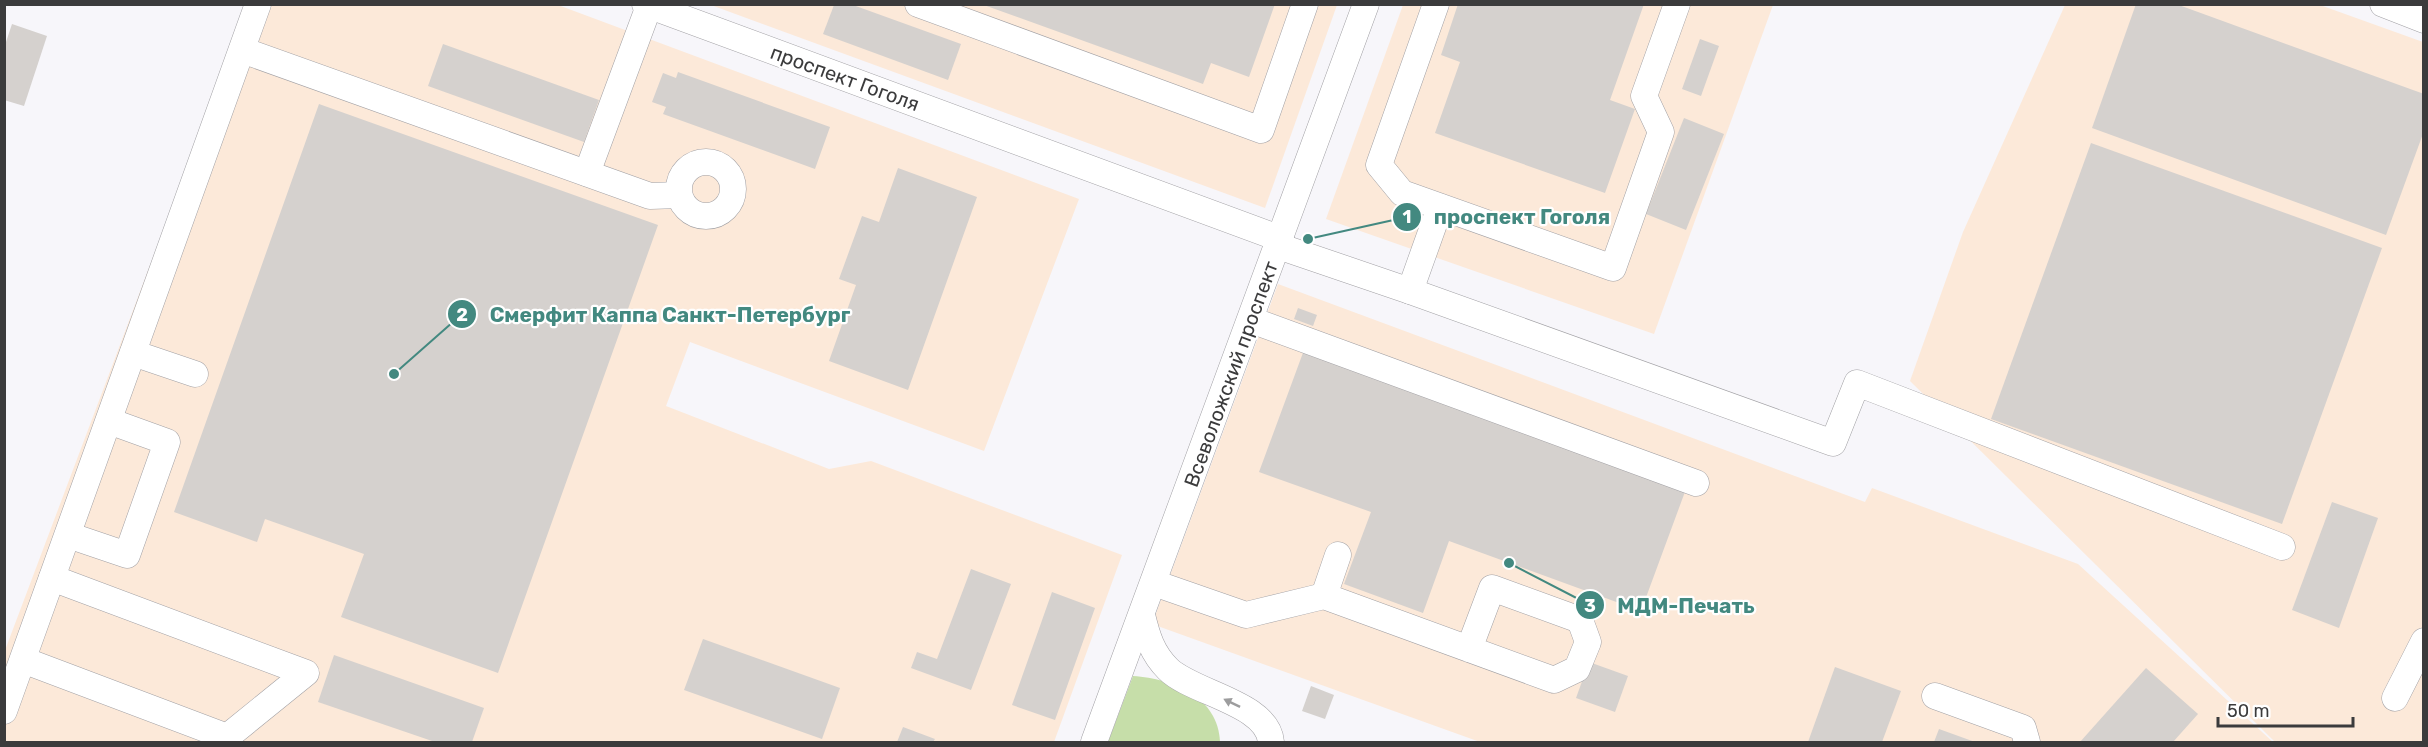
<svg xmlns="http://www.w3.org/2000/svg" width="2428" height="747" font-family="Rubik,sans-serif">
	<rect width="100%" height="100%" fill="#f7f6fa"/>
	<!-- industrial -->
	<g fill="#fce9d9">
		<polygon points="248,5 558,5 1079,199 984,451 690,342 666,406 829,469 871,461 1122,555 1054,742 5,742 4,653"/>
		<polygon points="711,5 1337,5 1265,208"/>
		<polygon points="1403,5 1773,5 1654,334 1326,219"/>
		<polygon points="2065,5 2320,5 2423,42 2423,742 2275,742 1910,381 1963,232"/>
		<polygon points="1278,284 1865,502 1872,488 2078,564 2273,742 1480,742 1152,624"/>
	</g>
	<!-- green -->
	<path fill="#c6dea9" d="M1133,676C1174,679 1218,697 1220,742H1108Z"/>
	<!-- building -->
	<g fill="#d5d1ce">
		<polygon points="981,4 1275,4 1249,77 1211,63 1203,84"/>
		<polygon points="1458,4 1644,4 1610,100 1635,109 1605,193 1435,133 1460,62 1441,55"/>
		<polygon points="2136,4 2176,4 2424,94 2424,131 2386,235 2092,128"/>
		<polygon points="834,5 853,5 961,44 948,80 823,34"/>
		<polygon points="12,24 47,36 24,106 4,100 4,48"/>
		<polygon points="1700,39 1719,46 1701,96 1682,89"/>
		<polygon points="443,44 599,100 584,142 428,86"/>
		<polygon points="678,72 830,127 815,169 663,114 666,107 652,102 663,73 676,78"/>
		<polygon points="319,104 658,225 498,673 341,617 364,554 265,519 257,542 174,512"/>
		<polygon points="1684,118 1724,134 1686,230 1646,214"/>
		<polygon points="2091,143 2382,248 2282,524 1991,419"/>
		<polygon points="898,168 977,197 908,390 829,361 856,285 839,279 862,216 879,222"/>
		<polygon points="1298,308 1317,315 1313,326 1294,319"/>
		<polygon points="1304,350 1686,489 1641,611 1449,541 1423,613 1344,584 1371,512 1259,472"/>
		<polygon points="2332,502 2378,518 2339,628 2292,610"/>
		<polygon points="971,569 1011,584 971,690 911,668 917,652 937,659"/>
		<polygon points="1052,592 1095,608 1055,720 1012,705"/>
		<polygon points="703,639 840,688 822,739 684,690"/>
		<polygon points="334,655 484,708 472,742 435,742 318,702"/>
		<polygon points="1589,662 1628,676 1615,712 1576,698"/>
		<polygon points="1835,667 1901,691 1882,742 1808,742"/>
		<polygon points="2146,668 2198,714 2173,742 2080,742"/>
		<polygon points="1311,686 1334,695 1325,719 1302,711"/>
		<polygon points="903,727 935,739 933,742 897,742"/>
		<polygon points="1939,729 1975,742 1934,742"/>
	</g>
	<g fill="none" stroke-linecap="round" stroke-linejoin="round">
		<!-- minor casing -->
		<g stroke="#a2a1a5" stroke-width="27">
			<g id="minor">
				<polyline points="645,4 1281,239"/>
				<polyline points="918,4 1261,130 1305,4"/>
				<polyline points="1436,4 1379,165 1402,193 1613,268 1661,132 1644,96 1677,4"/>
				<polyline points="2383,4 2424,20"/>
				<polyline points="242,50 650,196 679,195"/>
				<circle cx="706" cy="189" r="27"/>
				<polyline points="587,173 649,6"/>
				<polyline points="1278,246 1410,291 1833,443 1857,383 2282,547"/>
				<polyline points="1410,291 1440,207"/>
				<polyline points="1251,320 1696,483"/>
				<polyline points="133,353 195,374"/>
				<polyline points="68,535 127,555 167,442 109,421"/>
				<polyline points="1154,583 1246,615 1324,596 1554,680 1577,669 1588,642 1580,620 1492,588 1469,649"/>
				<polyline points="1324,596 1338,555"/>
				<path d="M1142,615C1147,636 1152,653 1168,669C1192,693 1268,703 1271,742"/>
				<polyline points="23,660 227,737 306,673 52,578"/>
				<polyline points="1935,696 2023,728 2027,742"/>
				<polyline points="2395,698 2424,641"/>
				<polyline points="4,711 258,4"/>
				<polyline points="1094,742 1366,4"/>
			</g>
		</g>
		<!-- minor -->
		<use href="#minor" stroke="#fff" stroke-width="26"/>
	</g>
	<!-- one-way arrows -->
	<defs><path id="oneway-solid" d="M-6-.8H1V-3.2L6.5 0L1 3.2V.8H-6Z" transform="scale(1.5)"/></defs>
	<use fill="#9d9d9e" href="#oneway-solid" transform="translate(1232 703) rotate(-154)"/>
	<g text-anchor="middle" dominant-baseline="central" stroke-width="4.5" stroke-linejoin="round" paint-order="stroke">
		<!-- street labels -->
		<g font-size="20" fill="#3b3b3c" stroke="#fff">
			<text transform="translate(845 78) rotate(20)">проспект Гоголя</text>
			<text transform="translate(1231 374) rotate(-70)">Всеволожский проспект</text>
		</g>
	</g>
	<!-- callouts -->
	<path fill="none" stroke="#438980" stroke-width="2" d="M1308 239L1407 217M394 374L462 314M1509 563L1590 605"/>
	<g fill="#438980" stroke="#fff" stroke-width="2">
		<circle cx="1308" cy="239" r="6"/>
		<circle cx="394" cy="374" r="6"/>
		<circle cx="1509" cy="563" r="6"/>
		<circle cx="1407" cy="217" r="15"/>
		<circle cx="462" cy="314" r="15"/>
		<circle cx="1590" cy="605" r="15"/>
	</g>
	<g font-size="18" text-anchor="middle" font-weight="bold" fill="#fff">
		<text x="1407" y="223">1</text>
		<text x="462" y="321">2</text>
		<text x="1590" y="612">3</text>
	</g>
	<g font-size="21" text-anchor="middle" font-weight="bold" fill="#438980" stroke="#fff" stroke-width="4.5" stroke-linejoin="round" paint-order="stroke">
		<text x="1522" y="224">проспект Гоголя</text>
		<text x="670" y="322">Смерфит Каппа Санкт-Петербург</text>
		<text x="1686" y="613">МДМ-Печать</text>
	</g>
	<!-- border -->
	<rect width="2428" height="747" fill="none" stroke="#3b3b3c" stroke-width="12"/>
	<!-- scale -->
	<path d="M2218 717v9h135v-9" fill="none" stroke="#3b3b3c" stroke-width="3"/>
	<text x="2227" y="717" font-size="18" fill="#3b3b3c" stroke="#ffffff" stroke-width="4.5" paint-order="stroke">50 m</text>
</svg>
